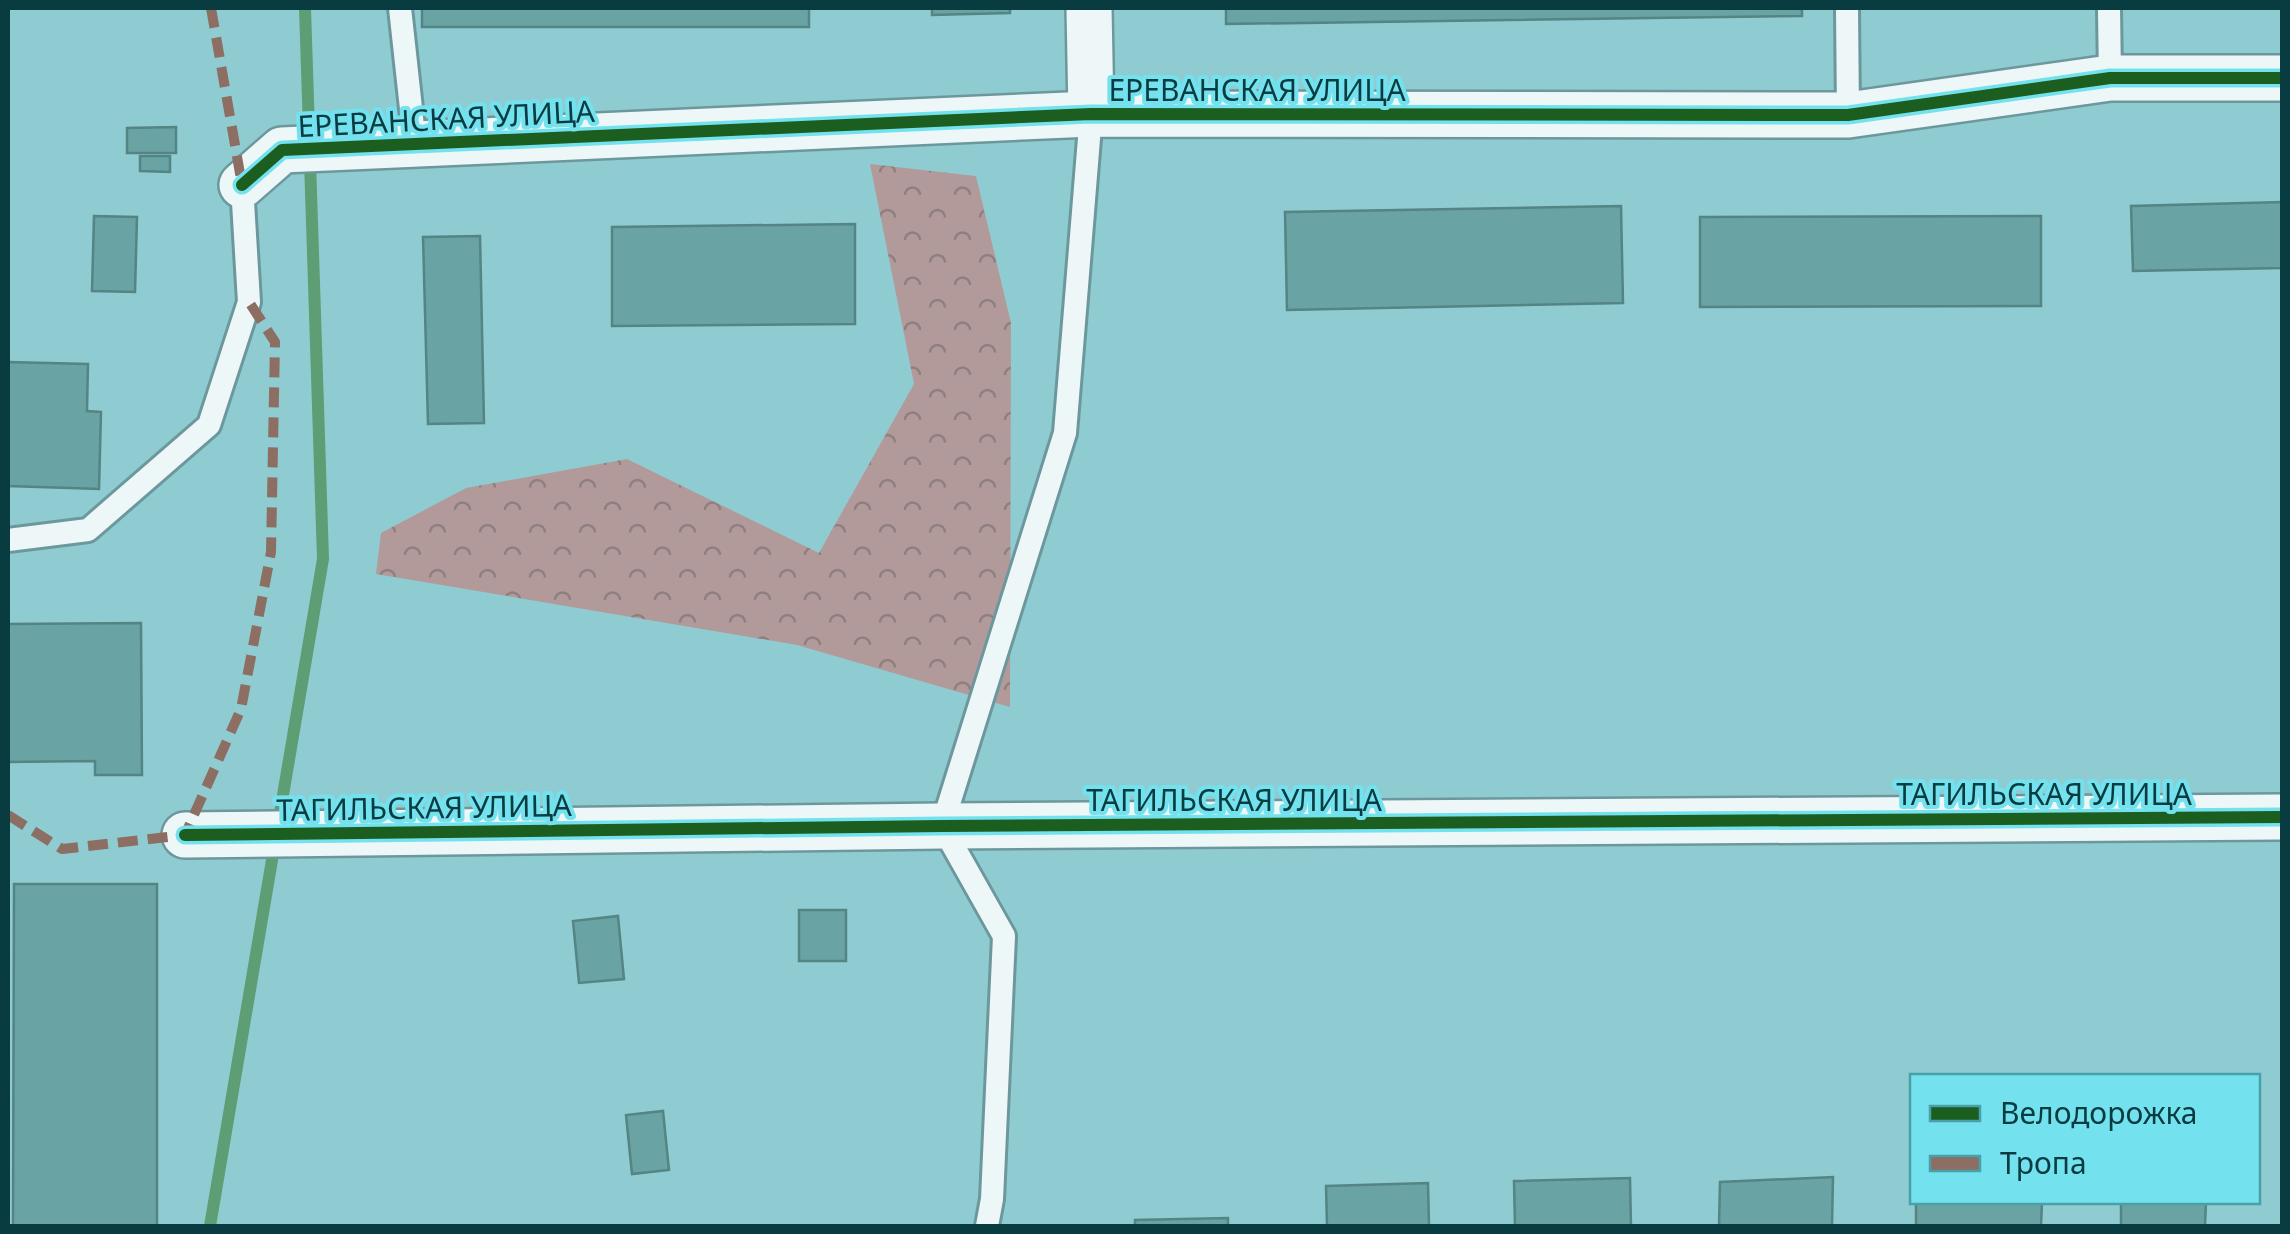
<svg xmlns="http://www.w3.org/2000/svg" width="2290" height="1234" font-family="'Noto Sans',sans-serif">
	<defs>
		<pattern id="forest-crowns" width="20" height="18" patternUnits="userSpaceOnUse" patternTransform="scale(2.5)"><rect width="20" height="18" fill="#b29a9a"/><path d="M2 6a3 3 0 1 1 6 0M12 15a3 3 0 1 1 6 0" fill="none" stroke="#8f7f7f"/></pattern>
	</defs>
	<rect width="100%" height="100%" fill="#8fccd2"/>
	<!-- forest -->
	<polygon fill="url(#forest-crowns)" points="870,164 976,176 1011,323 1010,707 797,645 376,574 381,533 466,488 627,459 819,553 914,384"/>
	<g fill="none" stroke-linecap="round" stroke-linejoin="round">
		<!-- stream -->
		<polyline stroke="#5d9e74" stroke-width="12" points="210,1226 323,559 305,8"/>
	</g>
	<!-- building -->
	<g fill="#6aa3a3" stroke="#548484" stroke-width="2.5">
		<rect x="422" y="8" width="387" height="19"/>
		<polygon points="932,8 1010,8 1010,13 932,15"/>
		<polygon points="1226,8 1802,8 1802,16 1226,24"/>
		<polygon points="176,127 176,153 127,153 127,128"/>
		<polygon points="140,156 170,156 170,172 140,171"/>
		<polygon points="2282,202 2282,268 2133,271 2131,206"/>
		<polygon points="1621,206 1623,303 1287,310 1285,212"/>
		<polygon points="94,216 137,217 135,292 92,291"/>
		<polygon points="2041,216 2041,306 1700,307 1700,217"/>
		<polygon points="855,224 855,324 612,326 612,227"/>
		<polygon points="480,236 484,423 428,424 423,237"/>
		<polygon points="8,362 88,364 87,411 101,412 99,489 8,486"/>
		<polygon points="141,623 142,775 95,775 95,761 8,762 8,624"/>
		<polygon points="14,884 157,884 157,1226 13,1226"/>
		<rect x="799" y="910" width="47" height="51"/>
		<polygon points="618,916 624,979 579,983 573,921"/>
		<polygon points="663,1111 669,1170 632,1174 626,1115"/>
		<polygon points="1833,1177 1832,1226 1719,1226 1720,1182"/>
		<polygon points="1630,1178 1631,1226 1515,1226 1514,1181"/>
		<polygon points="1428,1183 1429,1226 1327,1226 1326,1186"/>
		<polygon points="1916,1202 2042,1202 2041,1226 1916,1226"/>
		<polygon points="2121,1202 2206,1202 2205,1226 2121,1226"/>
		<polygon points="1228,1218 1228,1226 1135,1226 1135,1220"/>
	</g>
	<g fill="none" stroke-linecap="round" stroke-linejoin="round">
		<!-- lane casing -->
		<g stroke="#6c989d" stroke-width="28">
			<g id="lane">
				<polyline points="400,8 415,145"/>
				<polyline points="1847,8 1848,115"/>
				<polyline points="2109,8 2110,78"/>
				<polyline points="8,540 88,530 209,425 249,302 242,185"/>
				<polyline points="987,1226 992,1199 1004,936 942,826 1065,433 1091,114"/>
			</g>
		</g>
		<!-- street casing -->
		<g stroke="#6c989d" stroke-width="50">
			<g id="street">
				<polyline points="1089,8 1091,114"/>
				<polyline points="242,185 282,150 1091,114 1848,115 2110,78 2282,78"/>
				<polyline points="185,835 942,826 2282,817"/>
			</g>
		</g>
		<!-- lane -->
		<use href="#lane" stroke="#eef7f8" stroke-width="22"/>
		<!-- street -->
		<use href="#street" stroke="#eef7f8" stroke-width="45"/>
		<!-- quiet -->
		<g stroke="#8d6e63" stroke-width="10" stroke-dasharray="20 10" stroke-linecap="butt">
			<polyline points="211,8 242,185"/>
			<polyline points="8,815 62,849 185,835 241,709 271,552 275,342 249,302"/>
		</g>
		<!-- cycleway casing -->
		<g stroke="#73e2ee" stroke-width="19">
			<g id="cycleway">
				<polyline points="242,185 282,150 1091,114 1848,115 2110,78 2282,78"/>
				<polyline points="185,835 942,826 2282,817"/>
			</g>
		</g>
		<!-- cycleway -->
		<use href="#cycleway" stroke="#1b5e20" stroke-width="12"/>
	</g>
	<g text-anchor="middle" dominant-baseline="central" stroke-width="8" stroke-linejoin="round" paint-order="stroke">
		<!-- street labels -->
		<g font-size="30" fill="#083c40" stroke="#73e2ee">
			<text x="1257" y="89">ЕРЕВАНСКАЯ УЛИЦА</text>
			<text transform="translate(446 118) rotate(-3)">ЕРЕВАНСКАЯ УЛИЦА</text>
			<text x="2044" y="793">ТАГИЛЬСКАЯ УЛИЦА</text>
			<text x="1234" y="799">ТАГИЛЬСКАЯ УЛИЦА</text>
			<text transform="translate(424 807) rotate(-1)">ТАГИЛЬСКАЯ УЛИЦА</text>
		</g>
	</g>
	<!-- border -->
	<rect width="2290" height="1234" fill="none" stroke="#083c40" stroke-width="20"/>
	<!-- legend -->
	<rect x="1910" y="1074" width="350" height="130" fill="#73e2ee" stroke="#48a0a8" stroke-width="2.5"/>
	<rect x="1930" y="1106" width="50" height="15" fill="#1b5e20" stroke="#48a0a8" stroke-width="2.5"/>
	<text x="2000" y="1124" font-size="30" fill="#083c40">Велодорожка</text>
	<rect x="1930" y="1156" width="50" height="15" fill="#8d6e63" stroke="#48a0a8" stroke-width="2.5"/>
	<text x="2000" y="1174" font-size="30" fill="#083c40">Тропа</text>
</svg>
